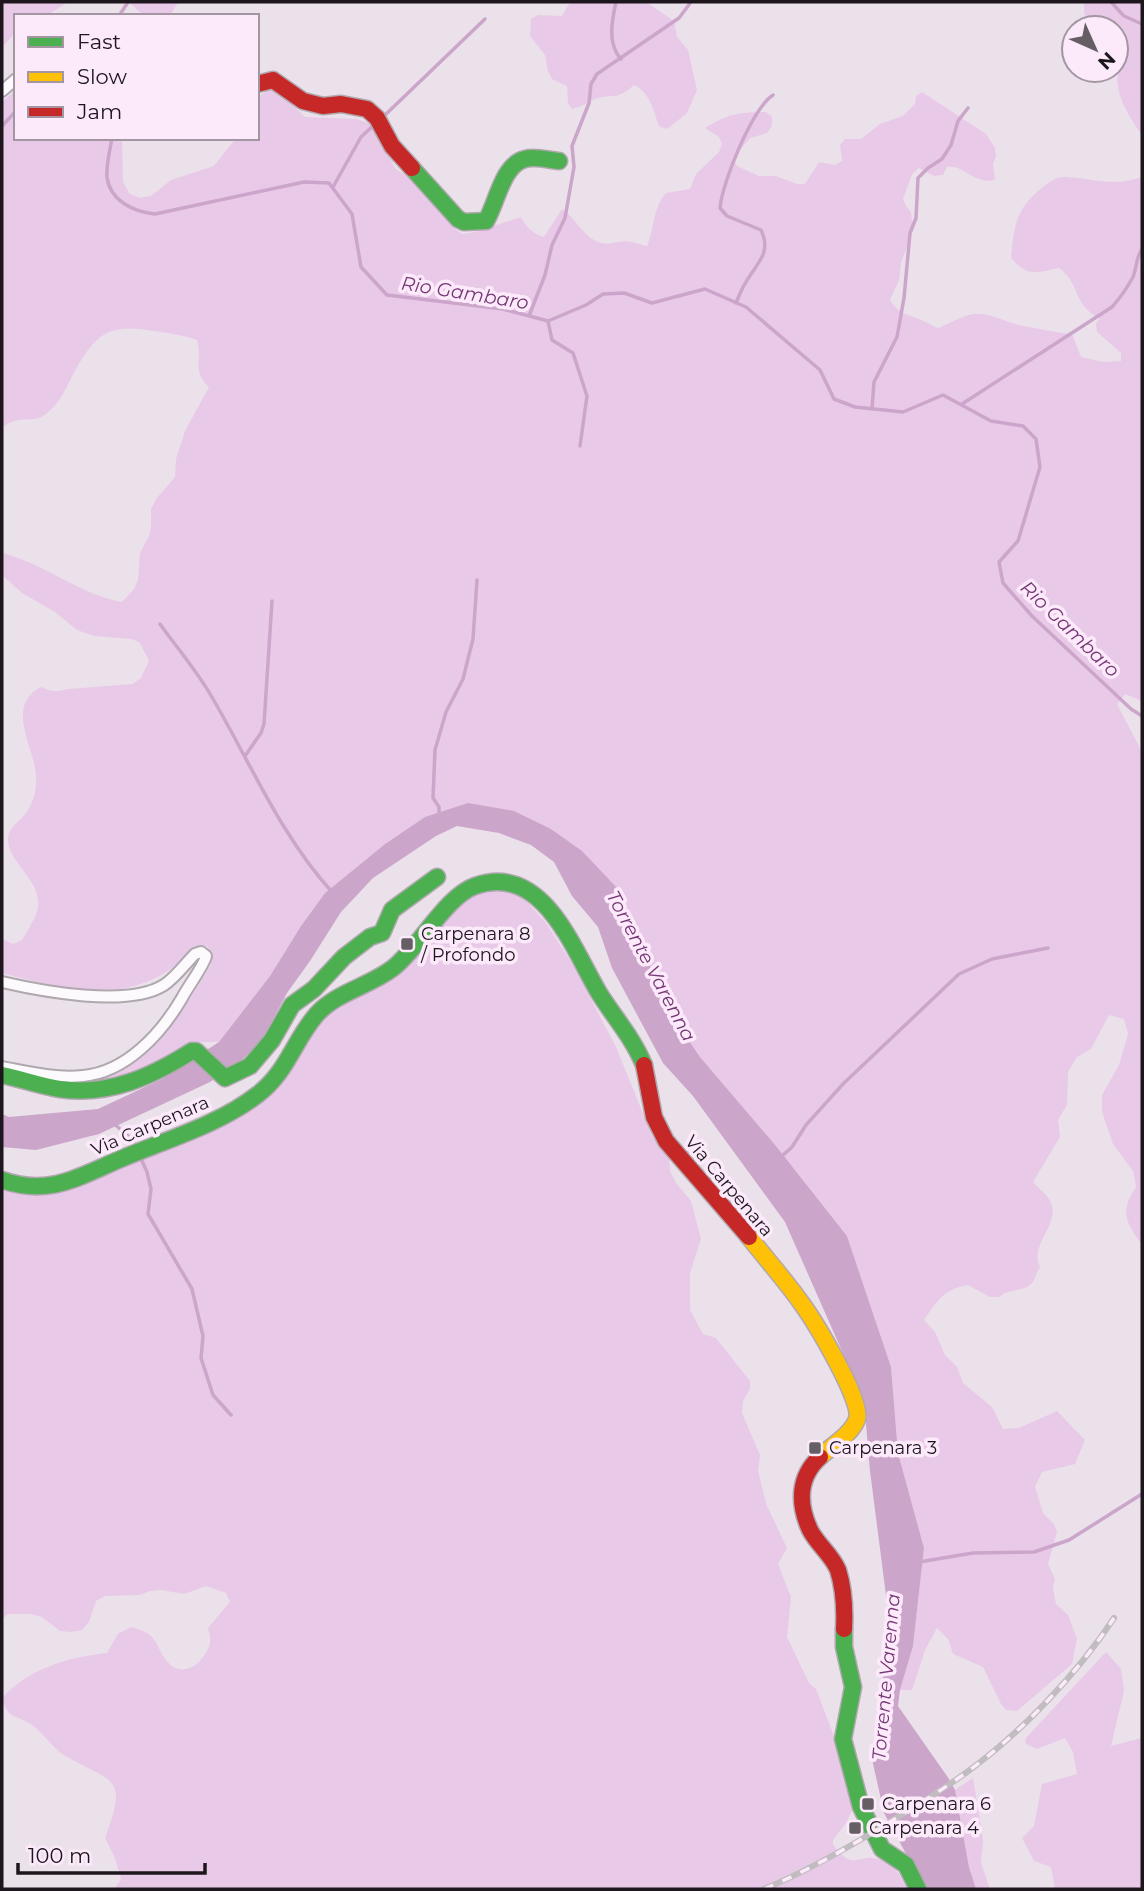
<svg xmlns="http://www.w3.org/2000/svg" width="1144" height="1891" font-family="Montserrat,sans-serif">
	<rect width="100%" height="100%" fill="#ebe1ea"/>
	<!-- green -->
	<g fill="#e9c9e8">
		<polygon points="2,2 68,2 46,16 16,16 16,32 2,47"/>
		<polygon points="129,2 178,2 170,16 144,16"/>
		<path d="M570,2H646L674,21L677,37L688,50L697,90L687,113L667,129L659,126C653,110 650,92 634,85C615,101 619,93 598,98C589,101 582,107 572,109L568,103L567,86L552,79L548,71L545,55L530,36L531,19L538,15L562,16Z"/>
		<path d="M1084,2H1142V135C1128,115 1112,91 1119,66L1116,63V28H1089L1084,12Z"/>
		<path d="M16,90V138H122L123,182L130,194L140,198L151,196L171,180L214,166L236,138H257V98L268,90L278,91L305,117L357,119L373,125L395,168L417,184L438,206L454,228L462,234L475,232L521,217C526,227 533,234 544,237L562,209C575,217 581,233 594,240C606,247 613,242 625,241C632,241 641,245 647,246C655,228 652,209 666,193L690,189L696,174L719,152L722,144L719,137L705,128C728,114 740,112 766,112L772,117V126L767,133L750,138L733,159L737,166L759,176H776L797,184H805L819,162L835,165L842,161L840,145L845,139H861L880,124L903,116L915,104L916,96L922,92L986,134L995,148L996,156L993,164L995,180C973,185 966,165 947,167L943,175L934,176L919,168L912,174L903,199L906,206L911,212L913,230L901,263L899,280L890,300C899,314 907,314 921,320C927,322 932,326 938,328C948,324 958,318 969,315C985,310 1006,323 1023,326C1039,328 1055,333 1072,334L1081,357L1104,362L1121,361V353L1097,332L1096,323L1100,319C1072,304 1081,284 1059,268C1035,273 1028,277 1011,258C1014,225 1016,208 1043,187C1051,181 1058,176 1067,177C1096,179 1113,187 1142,177V701L1125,694L1117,704L1142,752V1245C1126,1222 1119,1212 1136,1187L1133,1171L1113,1144L1102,1112V1095L1119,1065L1128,1034L1124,1019L1109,1015L1091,1049L1077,1057L1068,1072L1067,1105L1058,1120L1060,1137L1033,1182C1038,1188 1045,1193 1049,1199C1064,1222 1028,1244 1040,1267C1037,1271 1035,1280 1032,1283C1023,1293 1008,1288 999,1297H990L968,1285C943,1290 938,1300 924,1320L935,1332L945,1355L957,1367L963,1383L992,1407L1003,1429L1019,1428L1057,1411L1085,1440L1075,1464L1042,1472L1035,1487L1043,1513L1054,1524L1057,1532L1048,1564L1055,1579L1053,1587L1056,1604L1068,1615L1077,1639L1072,1664L1017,1711L1006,1710L1001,1704L983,1667L953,1654L948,1639L937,1628L925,1650L912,1690H900L913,1646L924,1548L898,1453L891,1367L847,1236L776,1146L700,1057L670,1013L661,988L633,932L619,890L551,829L425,817L385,844L325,893L301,926L270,976L219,1042H199L170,1060L101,1088L71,1083C87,1081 104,1079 119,1072C162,1051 186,1004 211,965L208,947L200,945C183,960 167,974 146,982C101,1000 47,985 2,973V939L13,944L22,940C27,931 37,917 38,906C41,879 7,863 8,838C9,827 21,820 27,812C34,801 37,788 36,776C35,748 4,706 41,687C51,692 57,692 68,689L133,684L141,678L149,661L140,643L132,639L94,636L77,630L55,612L22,593L2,575V553C44,563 78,594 122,602L134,589L138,580L140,553L149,536L151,527V509L156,499L175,477L176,459L185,431L209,387C191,370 203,360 197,340C183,335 169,333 154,331C111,324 98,331 76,369C67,385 61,403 46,414C32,425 19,413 2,428V102Z"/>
		<path d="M504,888L524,898L546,923L573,965L616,1047L652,1136L669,1157L670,1171L676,1183L691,1201L701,1239L690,1273V1310L703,1334L716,1338L750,1381V1389L743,1401L742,1413L760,1455L758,1471L767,1506L787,1548L778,1564L791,1597L787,1637L809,1683L816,1689L840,1752L854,1807L846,1823L833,1840V1845C838,1850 843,1858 850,1860C857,1862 865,1857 872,1858C891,1860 900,1873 907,1889H114L121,1880L115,1858L105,1838C129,1774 113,1784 64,1755C51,1747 44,1733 32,1725C17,1714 8,1721 2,1698C28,1669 68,1657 107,1653L118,1634L131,1627C139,1629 145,1631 151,1636C158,1643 160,1653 166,1660C180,1678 199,1668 208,1649C212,1641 210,1636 208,1628L230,1602L226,1593L206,1586L184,1594L161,1590L150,1591L139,1595L105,1596L96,1601L89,1622L82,1630L71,1632L60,1631L42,1617L31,1614H8L2,1619V1188C21,1195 38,1194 58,1191L231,1119L330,1012L350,1000L468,897L485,889Z"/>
		<polygon points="1106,1652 1121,1669 1124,1691 1111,1746 1142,1738 1142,1889 1055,1889 1051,1867 1034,1861 1022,1838 1034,1826 1042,1784 1077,1774 1073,1752 1065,1738 1037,1749 1026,1744 1025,1739"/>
		<polygon points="973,1778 983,1840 981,1863 990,1889 976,1889 969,1867 955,1790"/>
	</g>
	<!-- water -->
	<polygon fill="#cca5ca" points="468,803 514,811 551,829 582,851 619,890 633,932 661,988 670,1013 700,1057 776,1146 847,1236 891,1367 898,1453 924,1548 913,1646 900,1690 898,1706 949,1779 955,1790 969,1867 976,1889 925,1889 884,1813 872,1759 882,1698 887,1603 870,1471 864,1401 785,1222 693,1096 663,1063 612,968 598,927 572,896 554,862 531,845 499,833 457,826 436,836 373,878 341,912 310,961 287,993 262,1040 240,1062 210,1082 99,1134 36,1150 2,1147 2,1114 9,1117 98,1109 162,1079 219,1042 270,976 301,926 325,893 385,844 425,817"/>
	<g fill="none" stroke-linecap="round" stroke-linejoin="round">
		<!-- stream -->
		<g stroke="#cca5ca" stroke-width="3.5">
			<path d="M616,2C612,20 607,44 621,59"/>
			<polyline points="1111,2 1124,16 1142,24"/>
			<polyline points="119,16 128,2"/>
			<polyline points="383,117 485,19"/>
			<polyline points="2,126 16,111"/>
			<path d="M112,138C110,150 106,165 107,177C110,201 134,212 155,214L304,182L329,183L352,214L361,267L387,295L503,309L548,321L586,305L603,294L624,293L652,303L705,289L746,307L820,370L834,399L855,407L903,412L943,395L991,421L1023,426L1036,439L1040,467L1018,541L999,562L1003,583L1032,616L1131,709L1142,716"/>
			<polyline points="333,187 361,137 375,124"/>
			<path d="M736,303C739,296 742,288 746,282C757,263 772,253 761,230L727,216L720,208C722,183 752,109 773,95"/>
			<polyline points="529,316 545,275 552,245 565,218 574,167 572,146 589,103 591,84 597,74 679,18 691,2"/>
			<polyline points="548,321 552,340 573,353 587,396 580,446"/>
			<path d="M962,404L1112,307C1120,298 1127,288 1133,277C1137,267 1136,257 1142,249"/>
			<polyline points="872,409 874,382 897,337 904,298 910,233 916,218 918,178 928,168 942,159 951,145 958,121 968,108"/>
			<path d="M160,624C177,648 198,672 213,699C251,764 281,836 332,892"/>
			<polyline points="245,756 261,733 264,724 272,601"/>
			<polyline points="439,817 439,807 433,798 435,750 446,712 463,679 473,639 477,580"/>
			<polyline points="113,1123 133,1140 136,1147"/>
			<polyline points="139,1154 147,1172 151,1189 148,1214 192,1289 203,1336 201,1358 213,1395 231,1415"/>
			<polyline points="782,1156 792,1147 806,1125 843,1084 959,974 992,959 1048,948"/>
			<polyline points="919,1562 973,1553 1034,1552 1069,1540 1142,1494"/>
		</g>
		<!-- street casing -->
		<g stroke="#b0a8af" stroke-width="14">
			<g id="street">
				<polyline points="2,91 16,79"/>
				<path d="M2,982C41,991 128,1008 164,985C175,978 185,964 195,954L201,952L206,956C205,964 187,988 182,998C161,1034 126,1072 83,1076C56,1079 28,1072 2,1067"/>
			</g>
		</g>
		<!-- fast casing -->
		<g stroke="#b0a8af" stroke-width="19">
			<g id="fast">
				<path d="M412,168L458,219L464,222L486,221C497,203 502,165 525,159C535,156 548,160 559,161"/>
				<path d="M2,1075C22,1079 40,1086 60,1089C109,1096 151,1077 192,1051H196L225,1078L250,1066L272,1040L292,1005L314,989L344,957L370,937L382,933L392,910L437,877"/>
				<path d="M2,1180C50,1197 80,1176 123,1158C166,1140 220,1124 257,1095C287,1073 294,1040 317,1014C337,992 370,986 393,968C419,948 446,896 475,886C543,862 573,949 599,993C614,1017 633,1038 644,1065"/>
				<polyline points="844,1629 844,1647 853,1687 843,1739 861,1807 882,1849 906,1865 918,1889"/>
			</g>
		</g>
		<!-- slow casing -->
		<g stroke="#b0a8af" stroke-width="19">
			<path id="slow" d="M749,1237C767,1260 786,1281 802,1304C815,1322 863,1401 857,1419C852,1434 831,1446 820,1457"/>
		</g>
		<!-- jam casing -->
		<g stroke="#b0a8af" stroke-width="19">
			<g id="jam">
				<polyline points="257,84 273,80 303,101 323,106 341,104 367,109 377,118 392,146 412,168"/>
				<polyline points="644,1065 654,1117 666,1141 749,1237"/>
				<path d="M820,1457C798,1477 798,1504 810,1530C817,1544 832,1555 838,1570C844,1589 845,1609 844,1629"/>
			</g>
		</g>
		<!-- street -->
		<use href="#street" stroke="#fcfafc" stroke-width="10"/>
		<!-- fast -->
		<use href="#fast" stroke="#4caf50" stroke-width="16"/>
		<!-- slow -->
		<use href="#slow" stroke="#ffc107" stroke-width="16"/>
		<!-- jam -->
		<use href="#jam" stroke="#c62828" stroke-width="16"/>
		<!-- rail casing -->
		<g stroke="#c0bcc0" stroke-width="6">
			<path id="rail" d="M764,1889C805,1872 844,1850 882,1827C910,1809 940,1792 967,1772C1020,1734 1078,1673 1114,1618"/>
		</g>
		<!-- rail -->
		<use href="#rail" stroke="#fceafb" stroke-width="3.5" stroke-dasharray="10" stroke-linecap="butt"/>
	</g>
	<!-- markers -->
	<g fill="#655e65" stroke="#fceafb" stroke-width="2.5">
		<rect x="400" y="937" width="14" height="14" rx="3.5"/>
		<rect x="808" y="1441" width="14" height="14" rx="3.5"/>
		<rect x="861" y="1797" width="14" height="14" rx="3.5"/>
		<rect x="848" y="1821" width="14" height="14" rx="3.5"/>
	</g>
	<g text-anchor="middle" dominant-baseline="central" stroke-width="7" stroke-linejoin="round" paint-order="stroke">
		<!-- poi labels -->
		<g font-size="18" fill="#1d171d" stroke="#fceafb" text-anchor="start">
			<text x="421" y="934">Carpenara 8<tspan x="421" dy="21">/ Profondo</tspan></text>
			<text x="829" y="1448">Carpenara 3</text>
			<text x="882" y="1804">Carpenara 6</text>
			<text x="869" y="1828">Carpenara 4</text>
		</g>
		<!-- street labels -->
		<g font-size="18" fill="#1d171d" stroke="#fceafb">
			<text transform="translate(150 1126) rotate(-23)">Via Carpenara</text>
			<text transform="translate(729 1186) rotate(50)">Via Carpenara</text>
		</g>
		<!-- water labels -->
		<g font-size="19" font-style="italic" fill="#753775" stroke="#fceafb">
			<text transform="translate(465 293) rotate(9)">Rio Gambaro</text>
			<text transform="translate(1070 629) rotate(44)">Rio Gambaro</text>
			<text transform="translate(651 966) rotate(62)">Torrente Varenna</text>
			<text transform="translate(886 1677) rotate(-85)">Torrente Varenna</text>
		</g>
	</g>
	<!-- border -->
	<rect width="1144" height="1891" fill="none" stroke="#1d171d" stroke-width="7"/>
	<!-- legend -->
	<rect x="14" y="14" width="245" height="126" fill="#fceafb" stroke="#a396a2" stroke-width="2"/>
	<rect x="28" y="37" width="35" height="10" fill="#4caf50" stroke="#a396a2" stroke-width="2"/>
	<text x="77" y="49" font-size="21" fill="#1d171d">Fast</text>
	<rect x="28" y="72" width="35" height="10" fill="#ffc107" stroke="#a396a2" stroke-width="2"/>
	<text x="77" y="84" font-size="21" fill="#1d171d">Slow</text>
	<rect x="28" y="107" width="35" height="10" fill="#c62828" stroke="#a396a2" stroke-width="2"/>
	<text x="77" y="119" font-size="21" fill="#1d171d">Jam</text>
	<!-- north arrow -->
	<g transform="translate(1095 49) rotate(135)"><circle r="33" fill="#fceafb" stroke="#a396a2" stroke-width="2"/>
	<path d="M0-5L12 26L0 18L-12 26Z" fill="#655e65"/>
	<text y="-10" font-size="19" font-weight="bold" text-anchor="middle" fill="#1d171d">N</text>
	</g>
	<!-- scale -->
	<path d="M18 1863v10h187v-10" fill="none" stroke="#1d171d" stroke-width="3.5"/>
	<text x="28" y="1863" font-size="21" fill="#1d171d" stroke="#fceafb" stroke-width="5" paint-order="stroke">100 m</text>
</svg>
